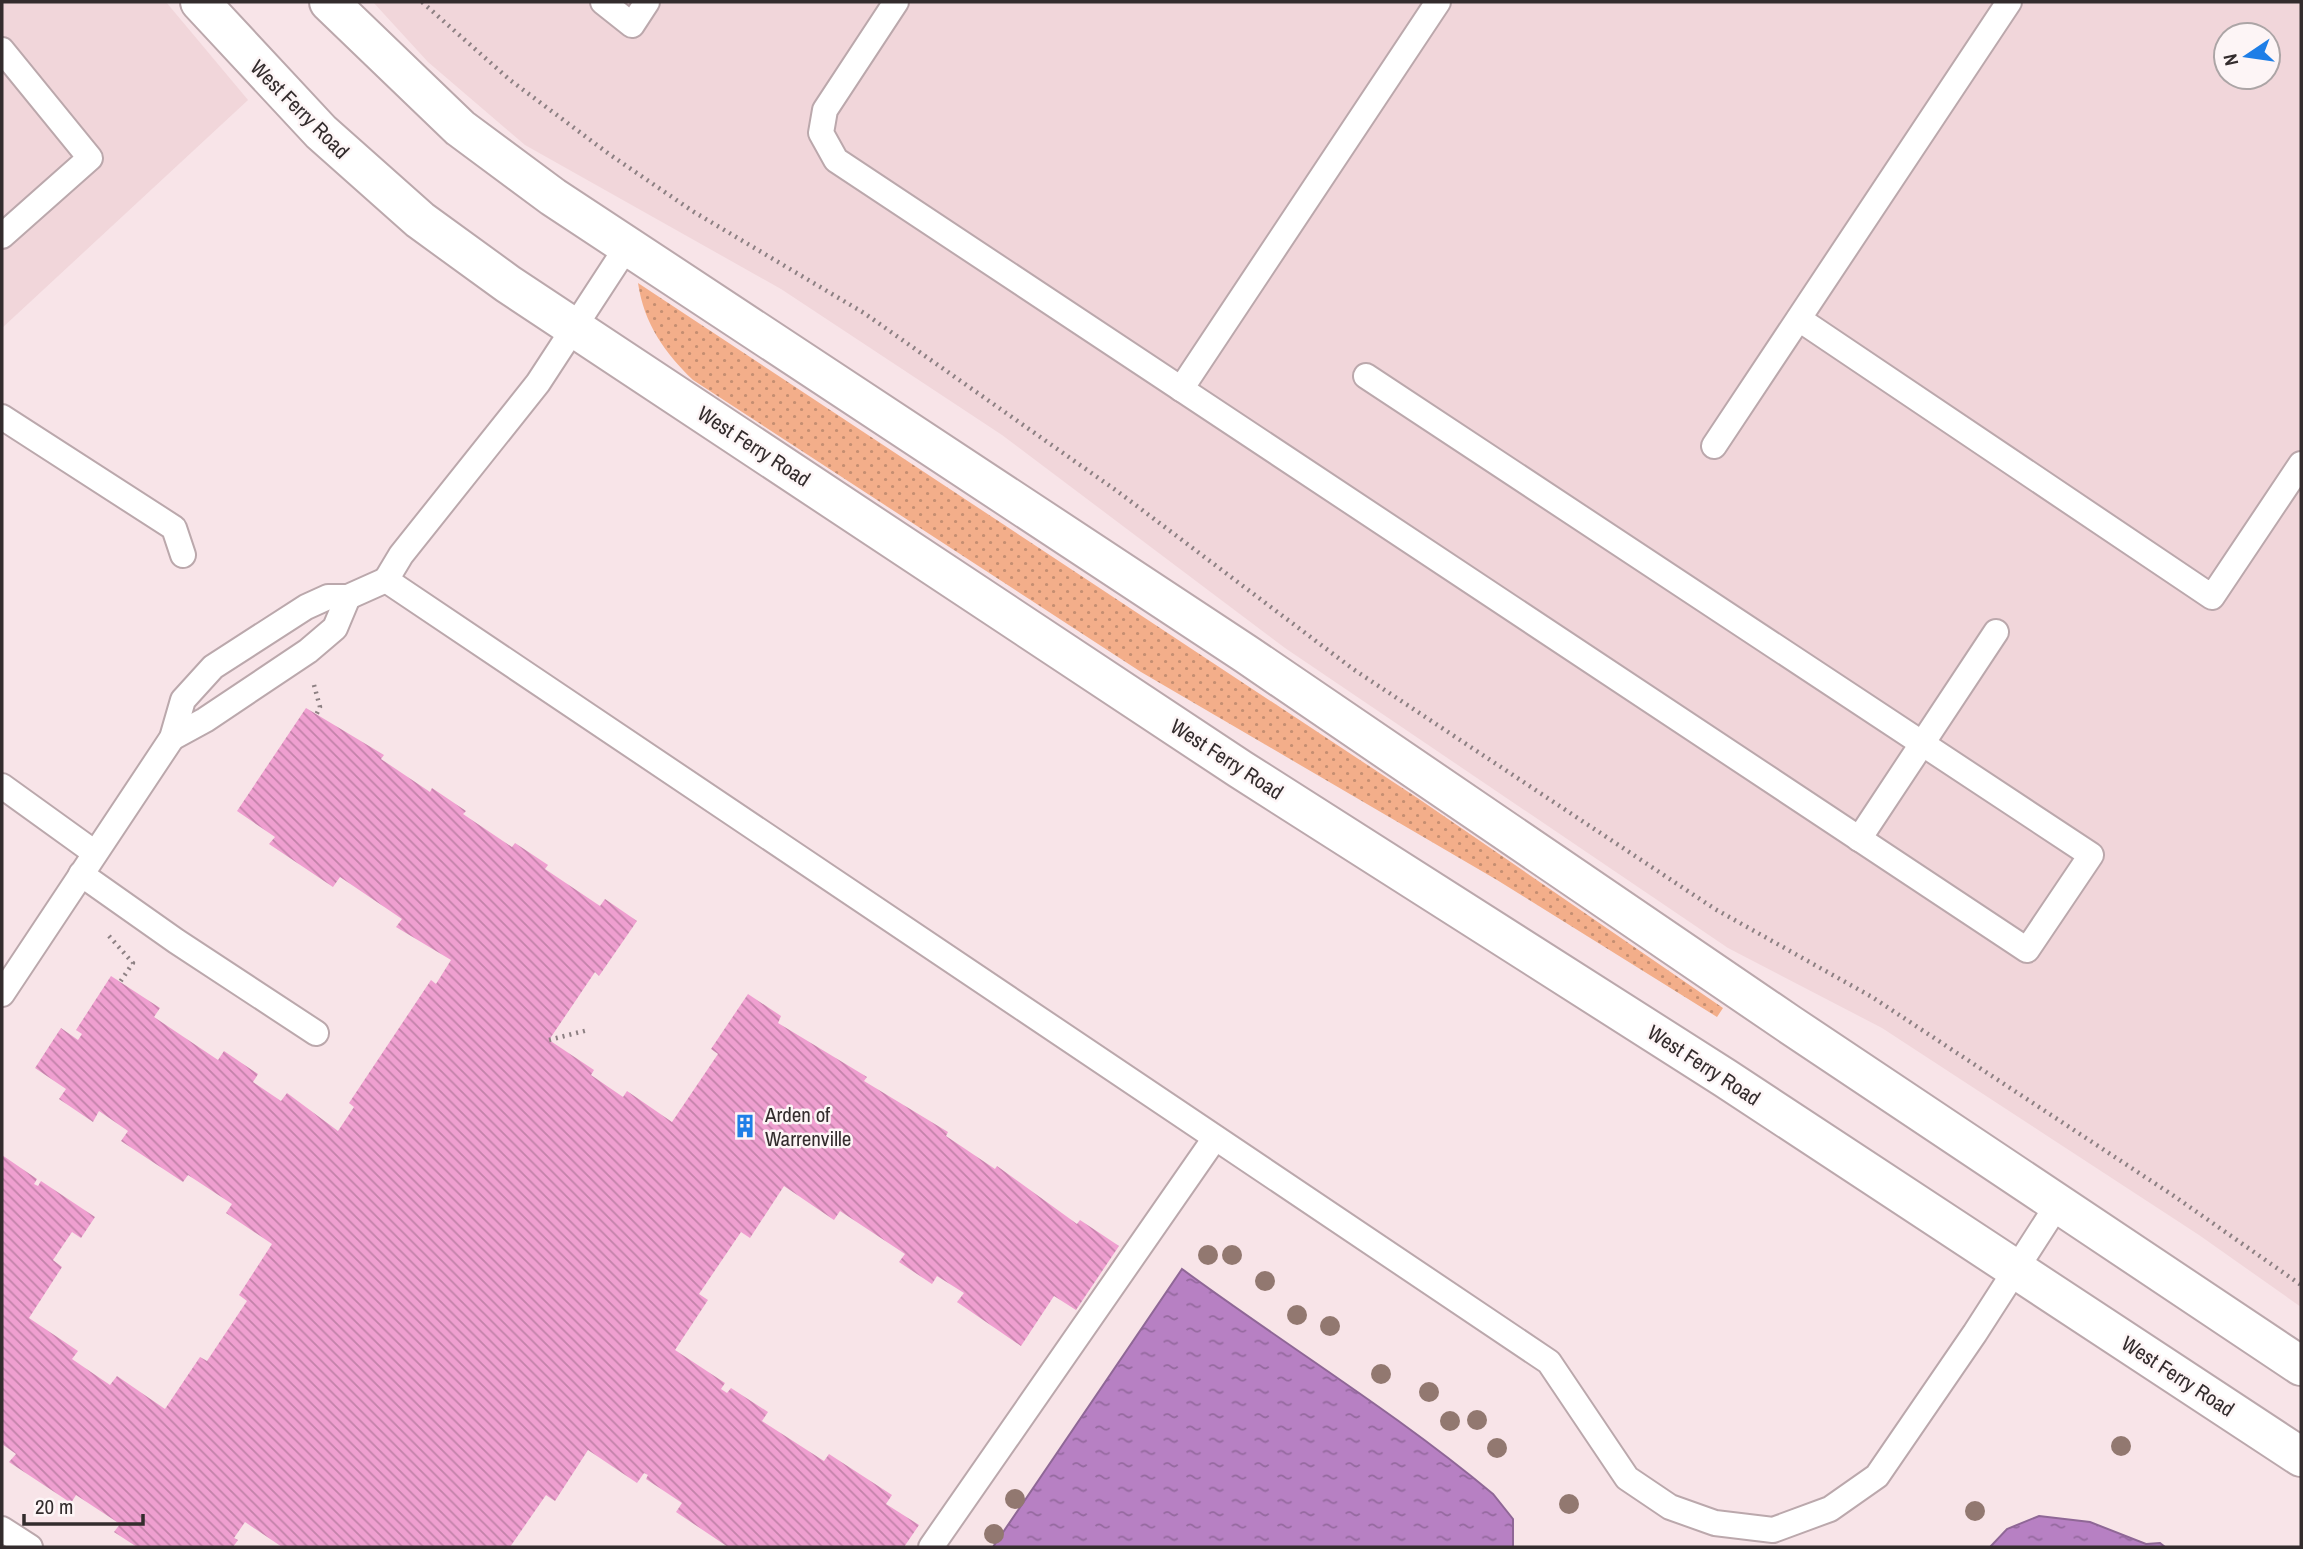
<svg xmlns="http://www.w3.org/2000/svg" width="2303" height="1549" font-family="'Archivo Narrow',sans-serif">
	<defs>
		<pattern id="grass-dots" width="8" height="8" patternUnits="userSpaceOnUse" patternTransform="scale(1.75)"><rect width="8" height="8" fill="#f3ae8a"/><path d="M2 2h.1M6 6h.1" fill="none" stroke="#c58e71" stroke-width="1.8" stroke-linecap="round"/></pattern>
		<pattern id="water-ripples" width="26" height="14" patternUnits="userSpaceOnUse" patternTransform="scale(1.75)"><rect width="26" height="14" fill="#b780c3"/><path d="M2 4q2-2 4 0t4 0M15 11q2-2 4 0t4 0" fill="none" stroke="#95699f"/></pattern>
		<pattern id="building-back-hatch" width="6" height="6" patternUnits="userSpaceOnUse" patternTransform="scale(1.75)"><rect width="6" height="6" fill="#ef9fd0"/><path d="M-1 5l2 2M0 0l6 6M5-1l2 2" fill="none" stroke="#c282a9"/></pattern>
	</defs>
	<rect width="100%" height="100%" fill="#f8e4e8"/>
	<!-- built -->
	<g fill="#f1d6da" fill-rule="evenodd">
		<polygon points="2,2 166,2 248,100 2,328"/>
		<path d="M373,2H2301V1307L2199,1235L1882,1028L1728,948L1285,648L1002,435L781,289L525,145L428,62ZM2226,35H2268V77H2226Z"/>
	</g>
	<!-- grass -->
	<path fill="url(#grass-dots)" d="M638,283L1419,799L1723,1008L1717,1017L1497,880L1141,672L693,380C665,353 644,324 638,283Z"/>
	<!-- water -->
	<g fill="url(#water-ripples)" stroke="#8f6796" stroke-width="2">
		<path d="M1182,1269C1285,1345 1395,1412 1493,1494L1513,1519V1547H993Z"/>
		<polygon points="2039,1516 2090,1522 2146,1544 2160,1543 2165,1547 1990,1547 2007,1529"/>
	</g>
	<!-- building -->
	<polygon fill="url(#building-back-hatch)" points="306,708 384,755 381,759 430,792 432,788 466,811 463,814 512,847 515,843 548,865 545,869 600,906 605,899 637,921 599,976 595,972 549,1040 594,1070 591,1075 623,1097 627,1091 672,1122 718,1054 711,1049 748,994 781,1016 778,1023 867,1077 864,1081 948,1132 946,1136 995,1169 997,1166 1077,1224 1080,1220 1119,1246 1076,1310 1054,1296 1021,1346 957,1302 964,1293 937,1276 932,1284 899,1262 905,1254 840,1211 834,1220 784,1186 750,1238 741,1232 699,1294 708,1300 675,1350 725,1383 721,1389 727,1393 731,1388 768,1412 762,1421 824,1461 829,1454 892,1495 886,1504 919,1525 904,1547 728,1547 676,1512 682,1503 646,1479 648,1475 644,1473 637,1483 588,1450 555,1501 546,1495 510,1547 282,1547 245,1522 234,1538 238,1540 233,1547 137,1547 114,1532 120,1524 76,1495 71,1503 9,1462 16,1454 2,1444 2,1155 37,1179 34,1184 38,1186 41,1181 95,1217 81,1238 72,1232 53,1260 62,1267 29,1318 78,1351 72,1359 110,1385 117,1376 165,1409 200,1357 207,1361 247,1301 239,1295 272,1244 226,1213 232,1204 188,1175 183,1182 121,1141 128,1131 99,1111 93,1122 59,1099 66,1089 35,1068 61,1028 78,1040 82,1034 76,1030 111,976 160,1008 154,1017 218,1060 224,1051 258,1074 253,1082 281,1101 287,1093 338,1131 354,1107 349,1103 431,980 436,984 451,960 396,927 402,919 340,877 333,887 269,844 275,837 237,811"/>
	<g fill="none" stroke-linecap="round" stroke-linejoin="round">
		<!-- service casing -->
		<g stroke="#bba8ac" stroke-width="28">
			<g id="service">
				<polyline points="603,2 632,25 647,2"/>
				<polyline points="896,2 825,110 821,133 836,160 2027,950 2091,855 1366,376"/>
				<polyline points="2,50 90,158 2,236"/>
				<polyline points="628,245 538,383 401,555 386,580 1549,1362 1627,1478 1670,1507 1715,1523 1773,1530 1830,1509 1877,1476 1975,1333 2058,1204"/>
				<polyline points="1799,319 2212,597 2301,464"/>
				<polyline points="1181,389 1438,2"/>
				<polyline points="2,417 174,528 183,555"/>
				<polyline points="1714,446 2009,2"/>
				<polyline points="172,738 205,720 308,651 335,628 348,597"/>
				<polyline points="2,786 95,853"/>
				<polyline points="1859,839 1996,632"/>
				<polyline points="81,874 176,941 316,1033"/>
				<polyline points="2,994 172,738 183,700 213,667 306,607 328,597 348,597 386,580"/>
				<polyline points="2,1529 30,1547"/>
				<polyline points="931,1547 1215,1138"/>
			</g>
		</g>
		<!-- secondary casing -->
		<g stroke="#bba8ac" stroke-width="42">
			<g id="secondary">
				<polyline points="200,2 321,132 420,220 508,284 1240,769 1725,1078 2301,1457"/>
				<polyline points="329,2 460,128 553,197 1246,654 1789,1024 2301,1366"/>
			</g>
		</g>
		<!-- path -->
		<g stroke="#8d8083" stroke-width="4.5" stroke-dasharray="2 5" stroke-linecap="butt">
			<polyline points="422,2 510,80 609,154 694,212 864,313 1117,491 1353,669 1715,909 1872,997 2174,1196 2301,1285"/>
			<polyline points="314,685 320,707 316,715"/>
			<polyline points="109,936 133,963 120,982"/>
			<polyline points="549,1040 588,1030"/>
		</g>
		<!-- service -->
		<use href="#service" stroke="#fff" stroke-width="24"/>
		<!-- secondary -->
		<use href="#secondary" stroke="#fff" stroke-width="38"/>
	</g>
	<!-- trees -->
	<g fill="#927870">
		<circle cx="1208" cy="1255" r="10"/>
		<circle cx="1232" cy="1255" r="10"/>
		<circle cx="1265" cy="1281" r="10"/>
		<circle cx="1297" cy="1315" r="10"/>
		<circle cx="1330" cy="1326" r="10"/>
		<circle cx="1381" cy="1374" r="10"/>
		<circle cx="1429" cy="1392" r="10"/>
		<circle cx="1477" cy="1420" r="10"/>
		<circle cx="1450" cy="1421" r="10"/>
		<circle cx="2121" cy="1446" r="10"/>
		<circle cx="1497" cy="1448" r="10"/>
		<circle cx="1015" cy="1499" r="10"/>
		<circle cx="1569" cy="1504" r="10"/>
		<circle cx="1975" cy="1511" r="10"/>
		<circle cx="994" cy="1534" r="10"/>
	</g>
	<!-- icons -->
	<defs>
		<g id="building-bare" transform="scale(1.89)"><path d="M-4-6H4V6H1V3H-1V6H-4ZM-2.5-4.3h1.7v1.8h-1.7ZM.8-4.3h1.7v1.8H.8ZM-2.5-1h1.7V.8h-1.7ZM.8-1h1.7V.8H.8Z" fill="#1e7ee7" stroke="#fdf5f6" stroke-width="2.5" paint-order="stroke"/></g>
	</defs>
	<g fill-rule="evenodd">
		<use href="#building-bare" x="745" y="1126"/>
	</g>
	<g text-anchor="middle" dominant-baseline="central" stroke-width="5" stroke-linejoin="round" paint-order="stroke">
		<!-- street labels -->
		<g font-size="21" fill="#332c2d" stroke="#fdf5f6">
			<text transform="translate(300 109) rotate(45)">West Ferry Road</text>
			<text transform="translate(754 446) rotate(33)">West Ferry Road</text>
			<text transform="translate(1227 759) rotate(33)">West Ferry Road</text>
			<text transform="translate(1704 1065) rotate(33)">West Ferry Road</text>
			<text transform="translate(2178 1376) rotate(33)">West Ferry Road</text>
		</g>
		<!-- poi labels -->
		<g font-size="21" fill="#332c2d" stroke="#fdf5f6" text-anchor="start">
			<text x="765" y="1114">Arden of<tspan x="765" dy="24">Warrenville</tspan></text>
		</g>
	</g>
	<!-- border -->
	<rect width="2303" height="1549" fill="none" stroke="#332c2d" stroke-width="7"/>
	<!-- north arrow -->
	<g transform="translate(2247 56) rotate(257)"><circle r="33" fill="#fdf5f6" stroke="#aca5a6" stroke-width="2"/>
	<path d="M0-5L12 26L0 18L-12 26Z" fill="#1e7ee7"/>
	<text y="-10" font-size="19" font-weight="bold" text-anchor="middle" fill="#332c2d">N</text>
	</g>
	<!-- scale -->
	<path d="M24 1514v10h119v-10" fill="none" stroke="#332c2d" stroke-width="3.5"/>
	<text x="35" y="1514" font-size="21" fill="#332c2d" stroke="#fdf5f6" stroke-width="5" paint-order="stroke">20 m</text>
</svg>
